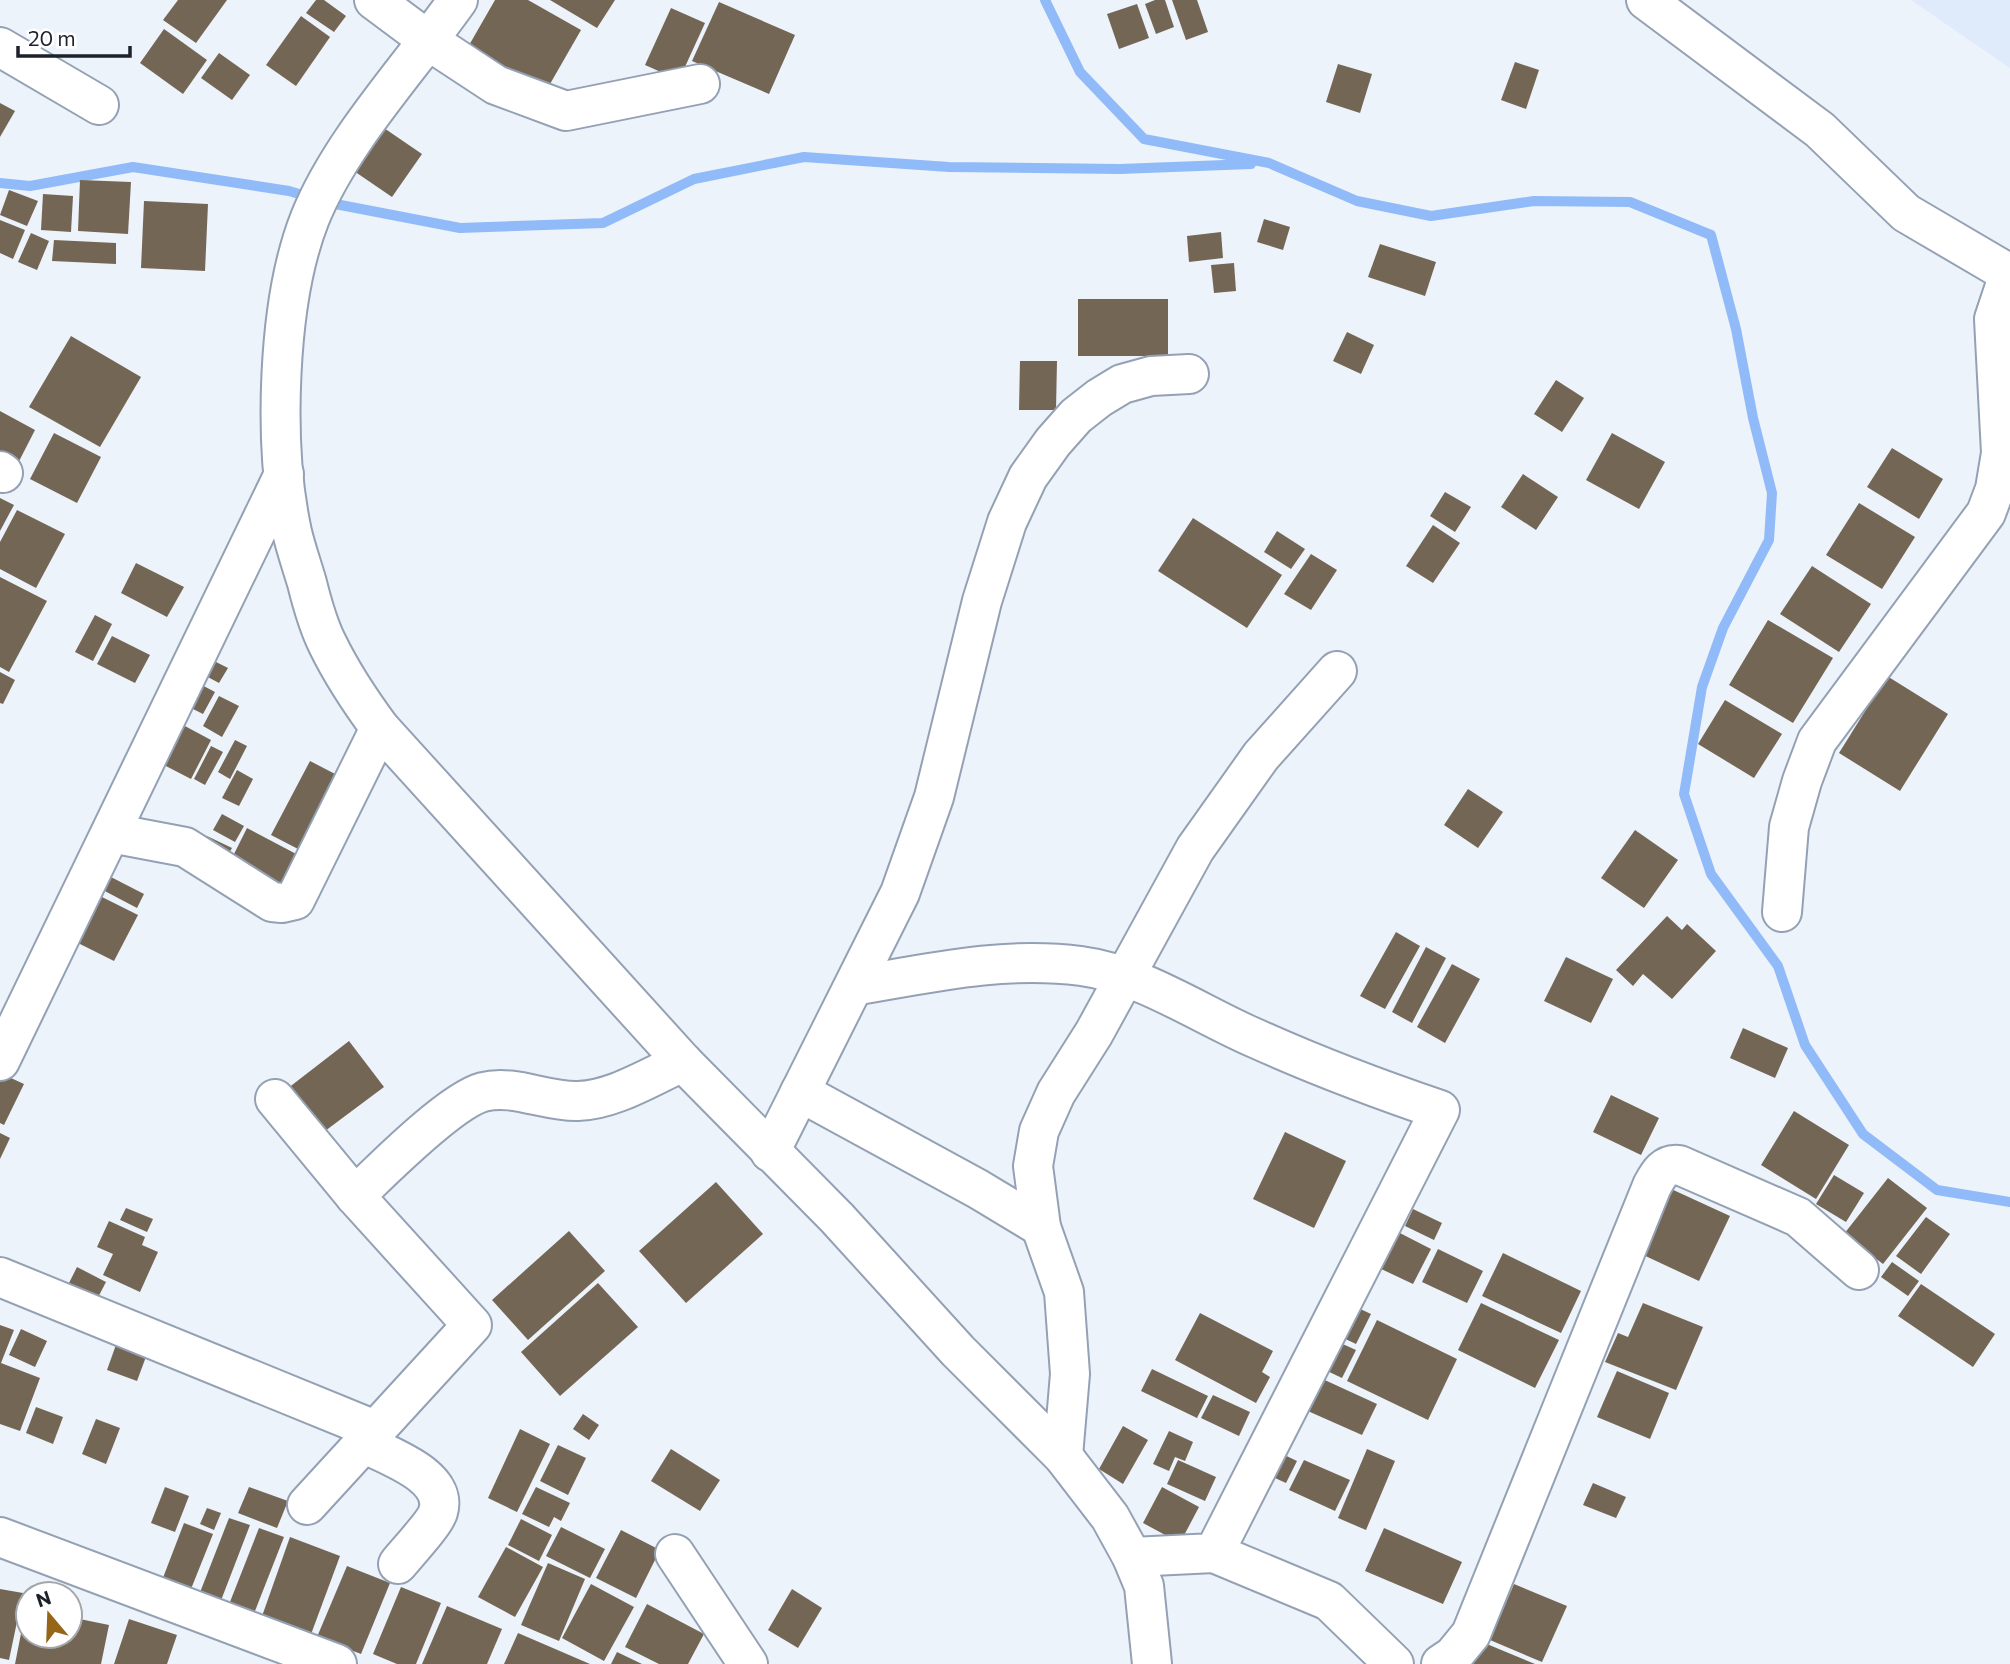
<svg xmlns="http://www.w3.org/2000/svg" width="2010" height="1664" font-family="Commissioner,sans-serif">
	<rect width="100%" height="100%" fill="#edf3fb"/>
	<!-- built -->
	<polygon fill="#dfeafa" points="1911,0 2010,0 2010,68"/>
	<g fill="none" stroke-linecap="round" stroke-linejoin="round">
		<!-- stream -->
		<g stroke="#91baf9" stroke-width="10">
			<polyline points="1045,0 1080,72 1144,139 1269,163 1357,201 1431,216 1534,201 1630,202 1711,235 1736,329 1753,418 1772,493 1769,540 1723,628 1702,687 1684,794 1711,874 1778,966 1805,1045 1863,1134 1937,1190 2010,1202"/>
			<polyline points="0,183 30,186 133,167 289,191 330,203 460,228 603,223 694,179 804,157 949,167 1120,169 1251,164"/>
		</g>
	</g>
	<!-- building -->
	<g fill="#746655">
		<polygon points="178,0 227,0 196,43 163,20"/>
		<polygon points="316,0 324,0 346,16 334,32 306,13"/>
		<polygon points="495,0 528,0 581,30 546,91 468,47"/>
		<polygon points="550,0 615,0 597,28"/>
		<polygon points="1155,0 1165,0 1174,27 1156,34 1145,4"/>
		<polygon points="1172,0 1197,0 1208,32 1186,40"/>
		<polygon points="719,2 795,35 769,94 692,61"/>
		<polygon points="1137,4 1149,38 1119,49 1107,14"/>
		<polygon points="671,8 705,23 679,80 645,65"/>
		<polygon points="301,16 330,37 296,86 266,65"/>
		<polygon points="164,29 207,60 183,94 140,63"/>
		<polygon points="219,53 250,75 232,100 201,78"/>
		<polygon points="1515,62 1539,70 1526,109 1501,100"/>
		<polygon points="1338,64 1372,74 1360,113 1326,102"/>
		<polygon points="0,103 15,111 0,137"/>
		<polygon points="381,126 422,154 392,197 351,169"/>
		<polygon points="80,180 131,182 128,234 78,231"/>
		<polygon points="9,190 38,201 27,226 0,215"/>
		<polygon points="43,194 73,196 71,232 41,230"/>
		<polygon points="144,201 208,204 205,271 141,268"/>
		<polygon points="1264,219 1290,227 1283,250 1257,242"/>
		<polygon points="0,220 25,230 13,259 0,253"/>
		<polygon points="1221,232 1223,258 1189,262 1187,236"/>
		<polygon points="31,233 49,241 37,270 18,262"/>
		<polygon points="54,240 116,243 116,264 52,261"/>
		<polygon points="1380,244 1436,262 1425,296 1368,277"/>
		<polygon points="1234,263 1236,291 1214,293 1211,265"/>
		<rect x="1078" y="299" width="90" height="57"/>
		<polygon points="1347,332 1374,345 1361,374 1333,361"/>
		<polygon points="71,336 141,377 100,447 29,407"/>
		<polygon points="1020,361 1057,361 1056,410 1019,410"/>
		<polygon points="1556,380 1584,398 1562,432 1534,414"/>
		<polygon points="0,411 35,430 15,469 0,461"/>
		<polygon points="54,433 101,457 77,503 30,479"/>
		<polygon points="1612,433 1665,462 1639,509 1586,480"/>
		<polygon points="1892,448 1943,479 1919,519 1867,487"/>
		<polygon points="1523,474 1558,497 1536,530 1501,507"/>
		<polygon points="1445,492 1471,507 1455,532 1430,516"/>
		<polygon points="0,498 14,505 0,531"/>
		<polygon points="1859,503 1915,537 1882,589 1826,555"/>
		<polygon points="17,510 65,534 36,588 0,569 0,542"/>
		<polygon points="1193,518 1282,575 1247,628 1158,571"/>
		<polygon points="1433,525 1460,543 1433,583 1406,566"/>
		<polygon points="1277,531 1305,549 1291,569 1264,552"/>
		<polygon points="1311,554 1337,570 1311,610 1284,594"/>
		<polygon points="136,563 184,587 167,617 121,593"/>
		<polygon points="1812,566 1871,604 1839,652 1780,614"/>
		<polygon points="0,577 47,601 9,672 0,667"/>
		<polygon points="95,615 112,624 93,661 75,652"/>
		<polygon points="1768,620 1833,658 1793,723 1729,685"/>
		<polygon points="112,636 150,655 135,683 97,664"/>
		<polygon points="212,660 228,668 219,683 204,675"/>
		<polygon points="0,672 15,680 3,704 0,703"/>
		<polygon points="1887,676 1948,714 1900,791 1839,753"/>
		<polygon points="198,683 215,692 203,714 187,706"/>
		<polygon points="219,696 239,706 222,737 203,726"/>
		<polygon points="1725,700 1782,734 1754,778 1698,744"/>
		<polygon points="183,725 211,740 191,779 162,764"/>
		<polygon points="235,740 247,746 230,779 218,772"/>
		<polygon points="211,746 223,752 205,785 194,779"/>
		<polygon points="310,761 339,776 300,850 271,835"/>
		<polygon points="237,770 253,779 239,806 222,798"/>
		<polygon points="1468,789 1503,812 1478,848 1444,825"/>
		<polygon points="222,814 244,826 235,842 213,830"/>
		<polygon points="247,828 300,856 282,892 229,864"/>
		<polygon points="1635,830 1678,860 1644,908 1601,878"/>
		<polygon points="207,836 232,848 225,860 201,848"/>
		<polygon points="107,875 144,894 137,908 99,888"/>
		<polygon points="96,894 138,915 114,961 72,940"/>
		<polygon points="1667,916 1682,930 1687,924 1716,951 1672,999 1643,974 1633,986 1616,970"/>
		<polygon points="1396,932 1420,946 1385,1009 1360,996"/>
		<polygon points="1426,947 1446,958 1412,1023 1392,1012"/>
		<polygon points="1566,957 1613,979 1591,1023 1544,1001"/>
		<polygon points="1452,964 1480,979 1445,1043 1417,1027"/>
		<polygon points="1743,1028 1788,1048 1775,1078 1730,1058"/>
		<polygon points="349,1041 384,1087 317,1137 283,1092"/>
		<polygon points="0,1073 24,1084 4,1125 0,1123"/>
		<polygon points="1611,1095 1659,1118 1641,1155 1593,1132"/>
		<polygon points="1794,1111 1849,1145 1816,1199 1761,1165"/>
		<polygon points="1285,1132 1346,1161 1314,1228 1253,1199"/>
		<polygon points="0,1133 10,1138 0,1159"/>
		<polygon points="1834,1175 1864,1193 1846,1222 1816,1204"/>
		<polygon points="1888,1178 1927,1208 1883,1264 1844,1234"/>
		<polygon points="716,1182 763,1234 686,1303 639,1251"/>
		<polygon points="1669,1188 1730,1216 1699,1281 1639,1253"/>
		<polygon points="126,1208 153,1219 147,1232 120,1220"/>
		<polygon points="1413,1209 1442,1223 1434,1240 1405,1226"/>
		<polygon points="1926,1217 1950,1234 1921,1274 1896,1256"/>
		<polygon points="109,1221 145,1237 142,1245 158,1252 140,1292 103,1275 113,1254 97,1247"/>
		<polygon points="1394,1230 1431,1249 1413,1284 1377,1267"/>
		<polygon points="569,1231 605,1271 528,1340 492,1300"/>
		<polygon points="1438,1249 1483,1271 1467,1303 1422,1282"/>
		<polygon points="1503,1253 1581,1291 1561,1333 1482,1296"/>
		<polygon points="1892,1262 1919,1281 1908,1296 1881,1277"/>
		<polygon points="77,1267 106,1282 92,1309 63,1295"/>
		<polygon points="598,1283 638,1327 560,1396 521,1352"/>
		<polygon points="1921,1284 1995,1334 1973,1367 1898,1316"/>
		<polygon points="1481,1303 1559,1340 1535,1388 1458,1350"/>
		<polygon points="1643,1303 1703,1327 1676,1390 1605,1362 1618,1333 1628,1337"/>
		<polygon points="1354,1306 1371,1314 1356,1344 1339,1336"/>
		<polygon points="1200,1313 1273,1351 1262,1372 1270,1377 1256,1403 1175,1360"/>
		<polygon points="1377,1320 1457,1359 1428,1420 1347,1381"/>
		<polygon points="0,1325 14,1330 1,1363 40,1378 20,1431 0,1424"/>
		<polygon points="21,1329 47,1341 35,1367 9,1355"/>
		<polygon points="1336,1341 1356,1350 1342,1378 1323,1369"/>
		<polygon points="117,1342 147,1354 137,1381 107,1370"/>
		<polygon points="1152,1369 1208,1396 1197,1418 1141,1391"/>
		<polygon points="1617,1371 1669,1393 1650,1439 1597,1417"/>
		<polygon points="1316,1376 1377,1404 1362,1435 1301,1408"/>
		<polygon points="1213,1395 1250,1412 1239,1436 1201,1418"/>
		<polygon points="36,1407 63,1417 53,1444 26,1433"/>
		<polygon points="583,1414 599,1425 589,1440 573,1429"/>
		<polygon points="96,1419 120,1428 106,1464 82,1454"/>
		<polygon points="1123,1426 1148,1440 1123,1484 1099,1469"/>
		<polygon points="520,1429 550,1444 517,1512 488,1498"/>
		<polygon points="1169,1431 1193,1442 1185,1461 1175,1457 1169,1471 1153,1464"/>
		<polygon points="558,1445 586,1458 568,1495 540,1481"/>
		<polygon points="671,1449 720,1480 700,1511 651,1481"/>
		<polygon points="1367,1449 1395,1461 1366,1530 1338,1518"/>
		<polygon points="1276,1451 1297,1461 1286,1483 1266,1474"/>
		<polygon points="1178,1460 1216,1477 1205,1501 1167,1484"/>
		<polygon points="1304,1460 1350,1480 1335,1511 1289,1490"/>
		<polygon points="1593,1483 1626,1497 1616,1518 1583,1505"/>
		<polygon points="165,1487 189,1496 175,1532 151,1523"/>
		<polygon points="249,1487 288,1501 277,1528 238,1513"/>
		<polygon points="536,1487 570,1503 561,1521 554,1517 549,1527 522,1514"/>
		<polygon points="1162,1487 1199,1507 1180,1543 1143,1523"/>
		<polygon points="207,1508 221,1513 214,1530 200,1524"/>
		<polygon points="229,1518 250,1525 220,1603 199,1595"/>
		<polygon points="521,1519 552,1535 539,1561 508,1545"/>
		<polygon points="184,1523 213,1534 189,1594 161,1583"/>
		<polygon points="561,1527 605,1549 590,1578 546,1556"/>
		<polygon points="259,1528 284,1537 253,1616 228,1607"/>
		<polygon points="1384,1528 1462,1562 1443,1604 1365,1571"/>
		<polygon points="621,1530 660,1550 636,1598 596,1578"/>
		<polygon points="290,1537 340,1556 310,1637 261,1619"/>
		<polygon points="506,1547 543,1567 515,1617 478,1597"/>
		<polygon points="548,1563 585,1579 559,1641 521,1625"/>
		<polygon points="347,1566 390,1583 361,1654 317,1637"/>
		<polygon points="591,1584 634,1607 604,1661 562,1638"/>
		<polygon points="1514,1584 1567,1606 1542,1662 1490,1640"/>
		<polygon points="401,1587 441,1603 416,1664 397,1664 373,1654"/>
		<polygon points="0,1589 23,1593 9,1660 0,1658"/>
		<polygon points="792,1589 822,1608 798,1648 768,1630"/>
		<polygon points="647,1604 704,1634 688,1664 659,1664 625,1647"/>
		<polygon points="447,1606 502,1629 487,1664 422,1664"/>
		<polygon points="26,1608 28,1608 28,1636 70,1636 70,1617 109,1625 101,1664 15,1664"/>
		<polygon points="129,1619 177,1635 167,1664 114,1664"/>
		<polygon points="518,1633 590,1664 504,1664"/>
		<polygon points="1482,1642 1535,1664 1472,1664"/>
		<polygon points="617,1652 642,1664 611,1664"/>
	</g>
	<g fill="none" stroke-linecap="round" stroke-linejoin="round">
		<!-- minor casing -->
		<g stroke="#94a1b4" stroke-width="42">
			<g id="minor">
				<polyline points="374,0 429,41 496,85 566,111 700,84"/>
				<path d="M458,0C410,68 341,141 310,218C277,301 273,445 292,532C296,549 302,566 307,583C312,603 318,625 327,643C342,674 360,701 380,728L683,1062L837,1218L958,1351L1063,1456L1110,1517L1132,1557L1144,1586L1152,1664"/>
				<polyline points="1646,0 1820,130 1906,213 2010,274"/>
				<polyline points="0,47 99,105"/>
				<polyline points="0,471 3,473"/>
				<polyline points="111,833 185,847 272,902 282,903 295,900 380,728"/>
				<polyline points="1782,912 1789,827 1802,781 1817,741 1986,513 1995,489 2001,453 1994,319 2009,274"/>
				<path d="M854,986C930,973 1003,956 1081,966C1142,974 1201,1015 1257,1039C1317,1066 1378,1089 1440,1110L1214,1553L1132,1557"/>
				<polyline points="0,1061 284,474"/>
				<polyline points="800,1092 978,1189 1041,1227"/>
				<polyline points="275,1099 355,1196 472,1325 307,1505"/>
				<polyline points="770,1152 900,893 934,797 982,601 1007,522 1028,477 1053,442 1076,416 1099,398 1122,384 1151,376 1189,374"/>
				<path d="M355,1196C381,1171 450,1101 483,1092C514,1084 546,1102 578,1101C614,1100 651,1076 683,1062"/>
				<polyline points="0,1277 375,1430"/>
				<path d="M363,1443C388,1456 449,1476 438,1512C435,1523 406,1554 398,1564"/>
				<polyline points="1063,1456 1070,1374 1064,1292 1041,1227 1033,1166 1039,1131 1056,1093 1094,1033 1195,849 1261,756 1337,671"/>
				<polyline points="0,1537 337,1664"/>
				<polyline points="1214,1553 1329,1601 1394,1664"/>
				<polyline points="675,1554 748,1664"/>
				<path d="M1441,1664L1453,1656L1471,1634L1652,1186C1658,1175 1664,1163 1679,1165L1798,1217L1859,1270"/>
			</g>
		</g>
		<!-- minor -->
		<use href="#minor" stroke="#fff" stroke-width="38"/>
	</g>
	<!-- north arrow -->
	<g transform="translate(49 1615) rotate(341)"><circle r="33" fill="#ffffff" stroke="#a5a6a9" stroke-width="2"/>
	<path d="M0-5L12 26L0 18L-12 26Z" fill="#976517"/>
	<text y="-10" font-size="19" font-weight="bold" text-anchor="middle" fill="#1d2129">N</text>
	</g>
	<!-- scale -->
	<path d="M18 46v10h112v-10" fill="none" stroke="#1d2129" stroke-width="3.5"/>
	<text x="28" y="46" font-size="21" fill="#1d2129" stroke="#ffffff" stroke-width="5" paint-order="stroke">20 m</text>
</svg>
